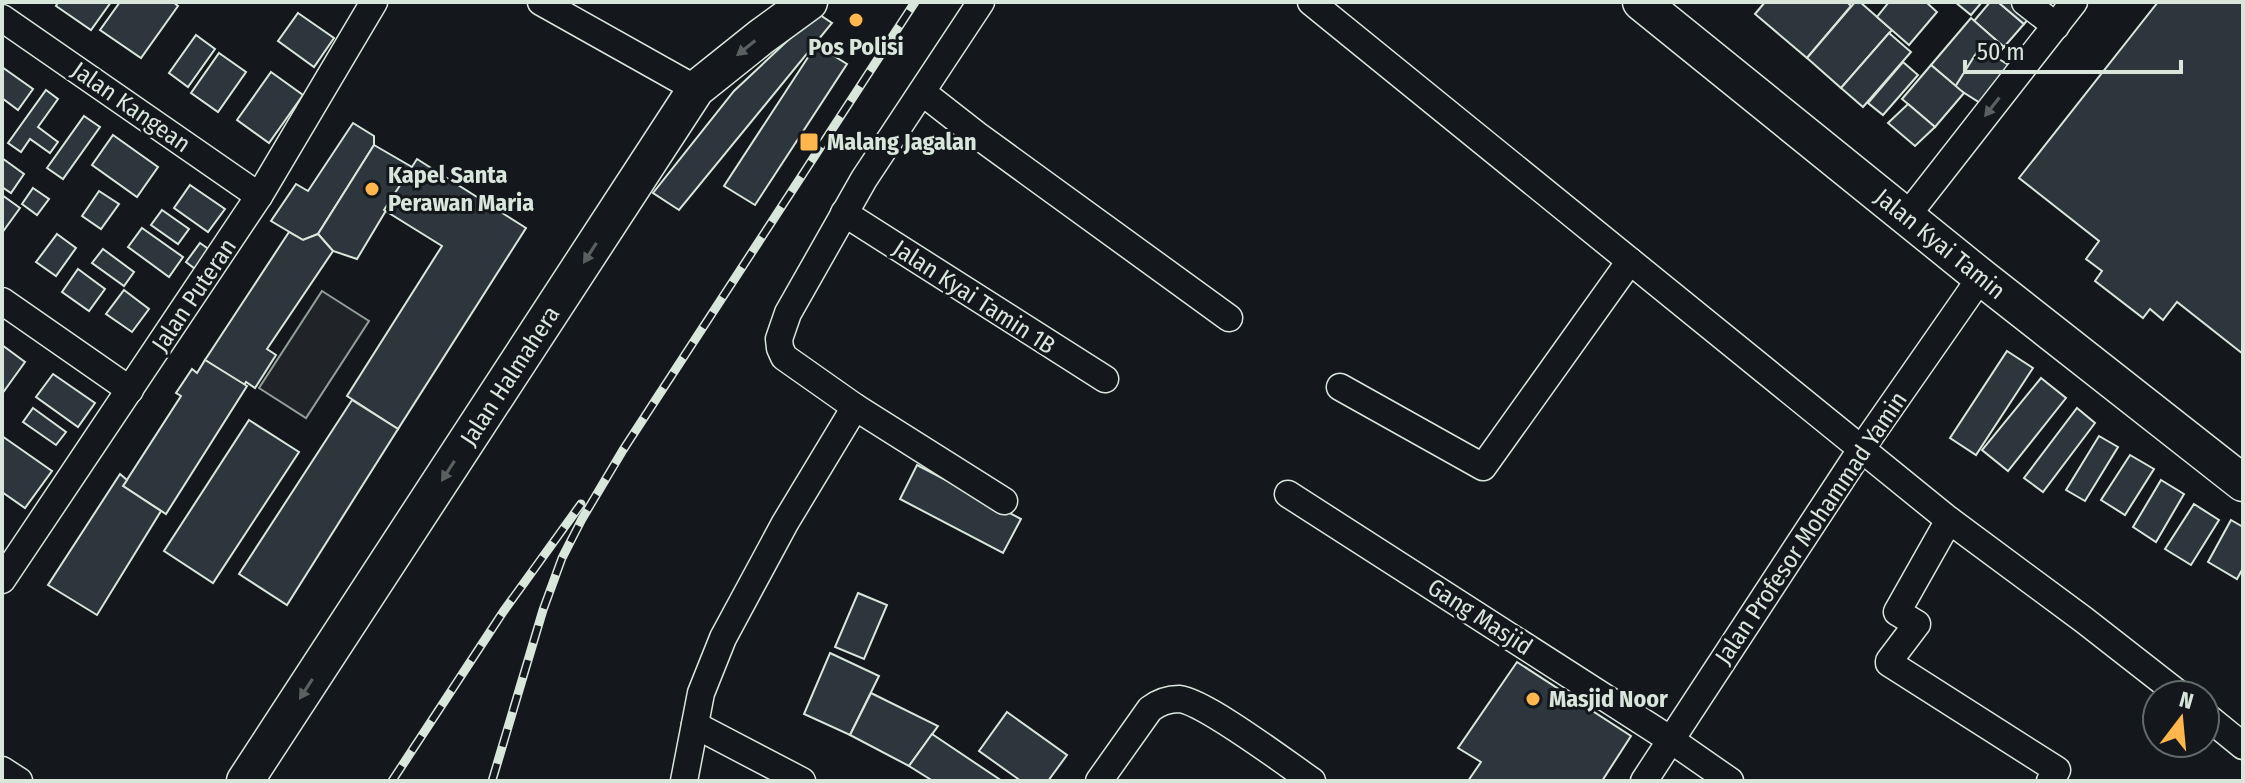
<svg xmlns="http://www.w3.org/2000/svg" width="2245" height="783" font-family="'Fira Sans Condensed',sans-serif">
	<rect width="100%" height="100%" fill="#14181c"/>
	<!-- green -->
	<polygon fill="#202428" stroke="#939e99" stroke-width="2" points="322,291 369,321 306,418 259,388"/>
	<!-- building -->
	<g fill="#2c363c" stroke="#d8e6dc" stroke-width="2">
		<polygon points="58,2 111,2 91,30 56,6"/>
		<polygon points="120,2 173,2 178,6 141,58 100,30"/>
		<polygon points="1765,2 1847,2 1851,6 1807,58 1755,14"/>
		<polygon points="1855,2 1860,2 1892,30 1841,88 1807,58"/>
		<polygon points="1889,2 1926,2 1937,12 1909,45 1877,17"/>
		<polygon points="1955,2 1982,2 1971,15"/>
		<polygon points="1990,2 1998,2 2024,24 2004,47 1974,21"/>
		<polygon points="1998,2 2015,2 2031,16 2024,24"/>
		<polygon points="2158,2 2243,2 2243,354 2177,302 2163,320 2150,309 2143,318 2095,281 2102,271 2086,259 2099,241 2019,178"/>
		<polygon points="298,13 334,38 314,67 278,41"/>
		<polygon points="817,13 832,23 679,210 653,193 734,91"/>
		<polygon points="1971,18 2004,47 1964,93 1931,65"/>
		<polygon points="1889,33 1911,52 1863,107 1841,88"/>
		<polygon points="196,35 215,49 188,87 169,73"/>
		<polygon points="816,45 847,64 755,205 724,186"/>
		<polygon points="1980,47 2010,66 1985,106 1955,87"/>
		<polygon points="219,53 246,72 218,112 191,93"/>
		<polygon points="1903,62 1918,75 1883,115 1868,103"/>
		<polygon points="1931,65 1964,93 1935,127 1902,99"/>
		<polygon points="2,67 33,89 18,110 2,98"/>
		<polygon points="271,72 303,95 269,143 237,120"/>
		<polygon points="46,90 58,99 38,127 58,142 50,153 30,139 21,152 8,143"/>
		<polygon points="1908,104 1935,127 1915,146 1888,123"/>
		<polygon points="84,116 100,127 63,179 47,168"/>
		<polygon points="353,123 374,136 374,145 318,234 303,240 271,221 296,184 308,191"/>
		<polygon points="113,135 158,167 137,197 92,165"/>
		<polygon points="374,145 412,167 357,259 333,251 318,234"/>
		<polygon points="2,158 24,174 11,193 2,187"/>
		<polygon points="417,159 526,228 398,429 347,396 442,246 384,210"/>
		<polygon points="190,185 225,209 208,232 174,208"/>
		<polygon points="33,188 49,199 37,215 22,204"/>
		<polygon points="99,191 119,204 101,229 82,216"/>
		<polygon points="2,195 20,208 2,233"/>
		<polygon points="162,210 189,229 178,244 151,225"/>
		<polygon points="142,228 183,257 169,277 128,247"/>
		<polygon points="289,232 303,240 318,234 333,251 267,349 276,355 255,388 246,382 244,385 205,360"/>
		<polygon points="57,234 76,248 56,276 36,262"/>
		<polygon points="200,243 217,255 203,275 186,262"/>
		<polygon points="103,249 134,272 124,286 92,263"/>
		<polygon points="78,269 105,289 89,311 62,292"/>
		<polygon points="124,290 149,309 132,332 106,314"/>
		<polygon points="2,345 25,362 2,394"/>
		<polygon points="2007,351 2033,368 1976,455 1950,438"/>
		<polygon points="205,360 247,386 166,514 123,486 181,396 176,393 192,369 197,373"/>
		<polygon points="53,374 95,403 78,427 36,397"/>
		<polygon points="2041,378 2066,398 2008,471 1982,450"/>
		<polygon points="352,400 398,429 287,605 239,574"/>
		<polygon points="33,408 66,432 56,445 23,422"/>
		<polygon points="2077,408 2095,423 2043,492 2024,478"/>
		<polygon points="249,420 299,452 213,583 164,551"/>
		<polygon points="2,436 52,471 25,508 2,492"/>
		<polygon points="2099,436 2118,447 2085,501 2066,490"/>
		<polygon points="2130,455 2154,469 2125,515 2101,500"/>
		<polygon points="917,465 1021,519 1003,553 900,499"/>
		<polygon points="120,474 127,480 123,486 161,511 97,615 48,585"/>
		<polygon points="2161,480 2184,494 2156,542 2133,527"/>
		<polygon points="2194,504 2219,520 2191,565 2165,549"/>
		<polygon points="2231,520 2243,527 2243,568 2237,579 2208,562"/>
		<polygon points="858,593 887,605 864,659 835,647"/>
		<polygon points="830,653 879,676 850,735 804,714"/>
		<polygon points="1517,662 1631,736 1602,781 1468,781 1481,762 1458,748"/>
		<polygon points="871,693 938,726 909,766 850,735"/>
		<polygon points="1007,712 1067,755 1048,781 1021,781 979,751"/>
		<polygon points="932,734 1002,781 933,781 909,766"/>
	</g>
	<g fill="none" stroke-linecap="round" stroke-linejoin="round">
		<!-- street casing -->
		<g stroke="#d8e6dc" stroke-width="29">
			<g id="street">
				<polyline points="541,2 696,89"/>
				<polyline points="981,2 864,179 788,313 779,339 780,348 784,357 855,407 1004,501"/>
				<polyline points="1311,2 1949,520 2084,620 2180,695"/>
				<polyline points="2025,2 2056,26"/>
				<polyline points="2,18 259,196"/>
				<polyline points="922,92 977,135 1229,318"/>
				<polyline points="844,213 1105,379"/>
				<polyline points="1906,217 2074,2"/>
				<polyline points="2,301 130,390"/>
				<polyline points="1340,387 1483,467 1630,261"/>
				<polyline points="1288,494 1671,740 1730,781"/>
				<polyline points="1949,520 1897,612 1917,624 1889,661 1889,663 2057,770 2050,781"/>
				<polyline points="2,580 259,196 374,2"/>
				<polyline points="2205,715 2243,746"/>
				<polyline points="695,725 802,781"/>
				<polyline points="2,770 19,781"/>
				<polyline points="684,781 701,693 723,638 785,523 855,407"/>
				<path d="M1099,781L1150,709C1158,703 1169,699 1179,699C1204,701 1287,764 1312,781"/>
				<polyline points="1644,781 1862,448 1981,277"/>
			</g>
		</g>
		<!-- secondary casing -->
		<g stroke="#d8e6dc" stroke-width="39">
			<g id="secondary">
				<polyline points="1641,2 1981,277 2243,483"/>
				<polyline points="245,781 696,89 761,37 809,2"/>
			</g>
		</g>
		<!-- street -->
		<use href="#street" stroke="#14181c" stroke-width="26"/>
		<!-- secondary -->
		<use href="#secondary" stroke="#14181c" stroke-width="36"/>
		<!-- rail casing -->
		<g stroke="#d8e6dc" stroke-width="9">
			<g id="rail">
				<polyline points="392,781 503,612 581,504"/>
				<polyline points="492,781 543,610 562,558 582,519 623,450 915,2"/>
			</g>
		</g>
		<!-- rail -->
		<use href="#rail" stroke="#14181c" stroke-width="6" stroke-dasharray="18" stroke-linecap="butt"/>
	</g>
	<!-- one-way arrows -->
	<defs><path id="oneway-solid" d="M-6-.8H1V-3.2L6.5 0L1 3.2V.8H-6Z" transform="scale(2)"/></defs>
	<g fill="#59605f">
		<use href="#oneway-solid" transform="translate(746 48) rotate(141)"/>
		<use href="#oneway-solid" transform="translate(1992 107) rotate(128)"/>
		<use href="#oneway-solid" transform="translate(590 253) rotate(123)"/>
		<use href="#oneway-solid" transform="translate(448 471) rotate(123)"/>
		<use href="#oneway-solid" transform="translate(306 689) rotate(123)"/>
	</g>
	<!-- markers -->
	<g fill="#ffb74d" stroke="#14181c" stroke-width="3">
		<circle cx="856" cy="20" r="8"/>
		<rect x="799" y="132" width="20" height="20" rx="4"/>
		<circle cx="372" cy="189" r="8"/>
		<circle cx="1533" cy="699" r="8"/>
	</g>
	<g text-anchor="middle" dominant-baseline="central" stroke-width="6" stroke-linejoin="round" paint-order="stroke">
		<!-- poi labels -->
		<g font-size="24" font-weight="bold" fill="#d8e6dc" stroke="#14181c" text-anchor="start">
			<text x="856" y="47" text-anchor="middle">Pos Polisi</text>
			<text x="827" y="142">Malang Jagalan</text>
			<text x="388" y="175">Kapel Santa<tspan x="388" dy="28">Perawan Maria</tspan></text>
			<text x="1549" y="699">Masjid Noor</text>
		</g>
		<!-- street labels -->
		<g font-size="24" fill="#d8e6dc" stroke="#14181c">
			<text transform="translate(131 107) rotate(35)">Jalan Kangean</text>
			<text transform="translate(1940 244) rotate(39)">Jalan Kyai Tamin</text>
			<text transform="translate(194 295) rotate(-56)">Jalan Puteran</text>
			<text transform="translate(974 297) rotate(33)">Jalan Kyai Tamin 1B</text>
			<text transform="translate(510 376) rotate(-57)">Jalan Halmahera</text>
			<text transform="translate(1811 528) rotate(-56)">Jalan Profesor Mohammad Yamin</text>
			<text transform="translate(1480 617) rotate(33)">Gang Masjid</text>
		</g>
	</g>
	<!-- border -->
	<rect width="2245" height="783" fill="none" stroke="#d8e6dc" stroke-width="8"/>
	<!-- north arrow -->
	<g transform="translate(2181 719) rotate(16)"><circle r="38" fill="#14181c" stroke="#626a69" stroke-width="2"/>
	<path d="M0-6L14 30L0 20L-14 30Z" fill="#ffb74d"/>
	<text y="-12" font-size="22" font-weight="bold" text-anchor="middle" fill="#d8e6dc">N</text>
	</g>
	<!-- scale -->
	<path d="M1965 60v12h216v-12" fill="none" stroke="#d8e6dc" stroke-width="4"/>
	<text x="1977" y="60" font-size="24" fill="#d8e6dc" stroke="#14181c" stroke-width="6" paint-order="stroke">50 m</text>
</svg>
